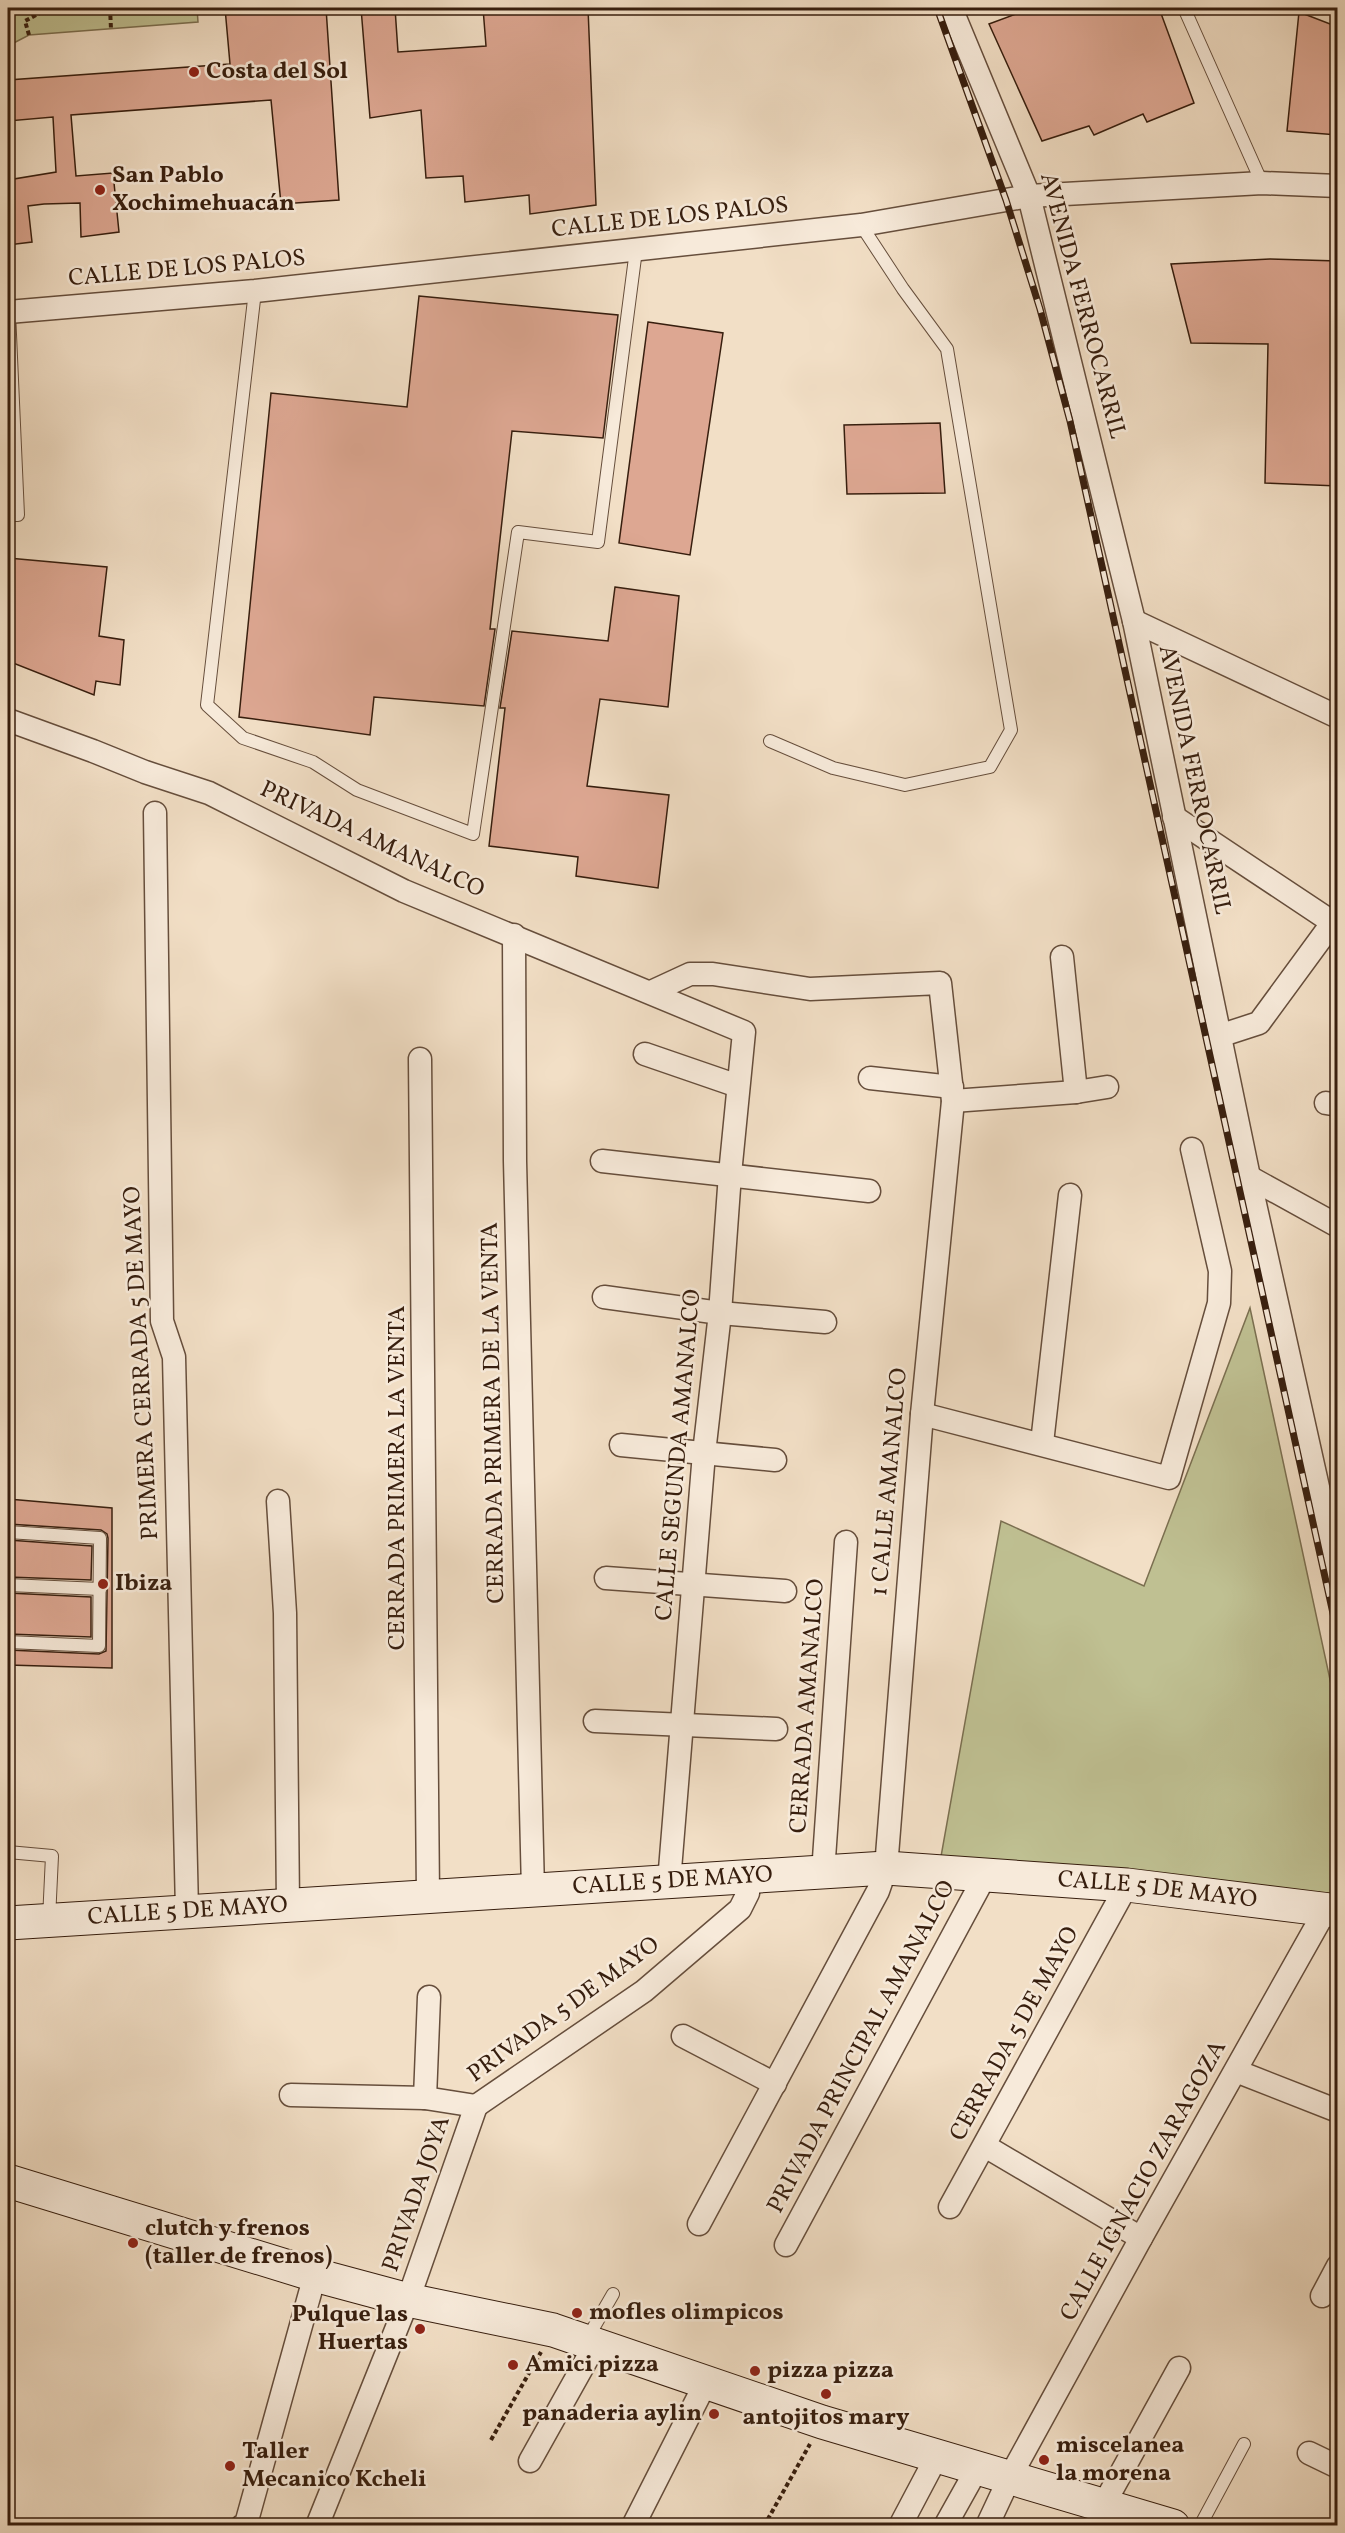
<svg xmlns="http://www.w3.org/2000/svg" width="1345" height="2533" font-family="Vollkorn,serif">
	<rect width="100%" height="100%" fill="#f2dfc6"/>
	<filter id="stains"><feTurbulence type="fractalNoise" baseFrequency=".00333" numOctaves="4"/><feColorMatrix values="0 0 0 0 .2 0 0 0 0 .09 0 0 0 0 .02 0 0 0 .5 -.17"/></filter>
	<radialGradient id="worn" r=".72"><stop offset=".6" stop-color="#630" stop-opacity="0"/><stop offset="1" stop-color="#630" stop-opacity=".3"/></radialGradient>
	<!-- green -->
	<g fill="#bfc092" stroke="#7b6f50" stroke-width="1.5">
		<polygon points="8,8 197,8 198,22 29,35 8,46"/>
		<polygon points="1250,1308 1337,1712 1337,1894 940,1862 1001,1521 1144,1586"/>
	</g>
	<!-- building -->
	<g fill="#dda792" stroke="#371e0e" stroke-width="1.5">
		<polygon points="225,8 326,8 339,200 281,204 271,100 71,115 76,176 113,173 119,232 81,237 80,203 44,204 28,206 32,242 8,245 8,180 56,172 53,117 8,121 8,80 230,64"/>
		<polygon points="361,8 395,8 398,52 486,46 483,8 515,8 515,13 588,8 596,205 530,214 529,195 465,202 463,176 426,178 421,110 370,118"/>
		<polygon points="1032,8 1159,8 1194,103 1147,122 1143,114 1094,135 1089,126 1042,141 989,24"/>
		<polygon points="1299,12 1338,27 1338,135 1287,131"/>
		<polygon points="1270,259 1338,261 1338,486 1265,483 1268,344 1191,343 1171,264"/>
		<polygon points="419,296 618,315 603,438 512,431 490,629 495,629 484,706 374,697 370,735 239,717 271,393 407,407"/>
		<polygon points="648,322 723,333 690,555 619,543"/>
		<polygon points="940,423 945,493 847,494 844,425"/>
		<polygon points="8,558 107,567 99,636 124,640 120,685 96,681 94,695 8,661"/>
		<polygon points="615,587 679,596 668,707 600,699 587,786 669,795 658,888 576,876 578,857 489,846 505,708 500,708 512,631 608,641"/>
		<polygon points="8,1499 112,1508 112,1668 8,1665 8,1650 99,1654 106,1651 108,1538 107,1534 101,1530 8,1524"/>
		<polygon points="8,1540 92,1546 91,1580 8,1577"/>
		<polygon points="8,1593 91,1597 91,1637 8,1634"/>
	</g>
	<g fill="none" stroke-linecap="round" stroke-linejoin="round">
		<!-- lane casing -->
		<g stroke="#664e3c" stroke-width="14">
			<g id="lane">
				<polyline points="1184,8 1262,183"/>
				<polyline points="255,291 207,705 243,738 313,762 357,790 473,834 518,532 598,542 636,250"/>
				<polyline points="8,515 18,515 9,312"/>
				<polyline points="770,741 833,768 905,785 990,767 1011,730 947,349 903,289 861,225"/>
				<polyline points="8,1532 100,1538 99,1646 8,1642"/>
				<polyline points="8,1585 100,1589"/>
				<polyline points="8,1852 52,1856 49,1919"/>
				<polyline points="587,2339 613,2294"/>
				<polyline points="1200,2526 1244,2444"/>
			</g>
		</g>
		<!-- street casing -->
		<g stroke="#664e3c" stroke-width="25">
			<g id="street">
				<polyline points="951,8 1029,196 1134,621 1249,1177 1338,1577"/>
				<polyline points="8,312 255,291 861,225 1029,196 1262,183 1338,186"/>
				<polyline points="1134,621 1338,717"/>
				<polyline points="8,720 93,751 145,772 209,793 404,891 744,1032 730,1174 720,1313 704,1453 669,1882"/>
				<polyline points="155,813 162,1321 174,1357 187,1910"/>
				<polyline points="1174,817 1338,926"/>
				<polyline points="514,935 515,1161 533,1890"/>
				<polyline points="1062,957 1076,1092"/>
				<polyline points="651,992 690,974 713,974 810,989 940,983 953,1101 922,1414 886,1868 878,1891 699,2224"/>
				<polyline points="1219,1036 1259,1023 1333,922"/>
				<polyline points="645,1054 738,1086"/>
				<polyline points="420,1059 428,1896"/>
				<polyline points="870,1078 952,1087"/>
				<polyline points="953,1101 1076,1092 1107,1087"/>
				<polyline points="1326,1103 1338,1105"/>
				<polyline points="602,1161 869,1191"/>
				<polyline points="1249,1177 1338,1226"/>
				<polyline points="604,1297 720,1313 825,1322"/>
				<polyline points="922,1414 1169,1478 1219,1303 1220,1271 1192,1149"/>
				<polyline points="1042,1443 1070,1195"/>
				<polyline points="621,1445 775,1460"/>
				<polyline points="278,1501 285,1613 288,1905"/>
				<polyline points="606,1578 785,1591"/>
				<polyline points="595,1721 776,1729"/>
				<polyline points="823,1873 846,1542"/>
				<polyline points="683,2036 775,2084"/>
				<polyline points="1236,2071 1338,2111"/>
				<polyline points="291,2095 425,2098 476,2106"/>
				<polyline points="425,2098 429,1997"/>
				<polyline points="476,2106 644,1991 740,1909 748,1893 749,1877"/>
				<polyline points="985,2146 1141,2238"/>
				<polyline points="950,2207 1127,1885"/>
				<polyline points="786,2245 986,1874"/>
				<polyline points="1322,2296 1338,2266"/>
				<polyline points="1309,2453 1338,2467"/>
				<polyline points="530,2461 596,2343"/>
				<polyline points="1104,2504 1179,2368"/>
				<polyline points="242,2526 246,2524 315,2275"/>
				<polyline points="317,2526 408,2300 476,2106"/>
				<polyline points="633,2526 705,2384"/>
				<polyline points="900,2526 937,2456"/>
				<polyline points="945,2526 978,2467"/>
				<polyline points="987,2526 1010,2477 1141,2238 1325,1911"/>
			</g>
		</g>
		<!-- secondary casing -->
		<g stroke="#371e0e" stroke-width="35">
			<g id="secondary">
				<path id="s1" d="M8,1923L886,1868L1127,1885L1338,1911"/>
				<polyline points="8,2181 315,2275 408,2300 553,2330 822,2422 1173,2526"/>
			</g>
		</g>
		<!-- path -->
		<g stroke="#371e0e" stroke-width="4" stroke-dasharray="4.5 3" stroke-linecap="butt">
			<polyline points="110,8 111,29"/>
			<polyline points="29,35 25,21 49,8"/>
			<polyline points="491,2440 541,2352"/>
			<polyline points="764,2526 810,2444"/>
		</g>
		<!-- lane -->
		<use href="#lane" stroke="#f7eada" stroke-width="12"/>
		<!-- street -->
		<use href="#street" stroke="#f7eada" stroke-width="22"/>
		<!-- secondary -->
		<use href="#secondary" stroke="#f7eada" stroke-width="33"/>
		<!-- rail casing -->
		<g stroke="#371e0e" stroke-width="7">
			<polyline id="rail" points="937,8 1006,200 1040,309 1070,421 1338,1636"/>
		</g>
		<!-- rail -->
		<use href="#rail" stroke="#f7eada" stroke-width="4.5" stroke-dasharray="14" stroke-linecap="butt"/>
	</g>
	<!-- markers -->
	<g fill="#8f2418" stroke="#f7eada" stroke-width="2">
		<circle cx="194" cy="72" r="6"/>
		<circle cx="100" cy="190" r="6"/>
		<circle cx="103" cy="1584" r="6"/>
		<circle cx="133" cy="2243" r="6"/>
		<circle cx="577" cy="2313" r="6"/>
		<circle cx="420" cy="2329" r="6"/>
		<circle cx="513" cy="2365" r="6"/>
		<circle cx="755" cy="2371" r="6"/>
		<circle cx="826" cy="2394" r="6"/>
		<circle cx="714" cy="2414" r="6"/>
		<circle cx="1044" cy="2460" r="6"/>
		<circle cx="230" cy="2466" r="6"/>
	</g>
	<g text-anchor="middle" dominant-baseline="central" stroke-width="5" stroke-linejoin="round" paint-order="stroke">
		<!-- poi labels -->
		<g font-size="24" font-weight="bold" fill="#371e0e" stroke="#f7eada" text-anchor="start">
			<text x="206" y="72">Costa del Sol</text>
			<text x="112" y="176">San Pablo<tspan x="112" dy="28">Xochimehuacán</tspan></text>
			<text x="115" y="1584">Ibiza</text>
			<text x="145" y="2229">clutch y frenos<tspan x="145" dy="28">(taller de frenos)</tspan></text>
			<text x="589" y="2313">mofles olimpicos</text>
			<text x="408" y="2315" text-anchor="end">Pulque las<tspan x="408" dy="28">Huertas</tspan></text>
			<text x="525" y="2365">Amici pizza</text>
			<text x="767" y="2371">pizza pizza</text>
			<text x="702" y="2414" text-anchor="end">panaderia aylin</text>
			<text x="826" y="2418" text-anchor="middle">antojitos mary</text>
			<text x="1056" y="2446">miscelanea<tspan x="1056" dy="28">la morena</tspan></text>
			<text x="242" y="2452">Taller<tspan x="242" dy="28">Mecanico Kcheli</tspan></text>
		</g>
		<!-- street labels -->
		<g font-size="24" fill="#371e0e" stroke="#f7eada">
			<text transform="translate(670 218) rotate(-6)">CALLE DE LOS PALOS</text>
			<text transform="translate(187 269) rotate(-5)">CALLE DE LOS PALOS</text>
			<text transform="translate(1082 306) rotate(75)">AVENIDA FERROCARRIL</text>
			<text transform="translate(1194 780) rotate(78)">AVENIDA FERROCARRIL</text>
			<text transform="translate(372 840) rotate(25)">PRIVADA AMANALCO</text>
			<text transform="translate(142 1363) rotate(-93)">PRIMERA CERRADA 5 DE MAYO</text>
			<text transform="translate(494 1413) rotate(-91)">CERRADA PRIMERA DE LA VENTA</text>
			<text transform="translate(679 1455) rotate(-85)">CALLE SEGUNDA AMANALCO</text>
			<text transform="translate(398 1478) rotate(-90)">CERRADA PRIMERA LA VENTA</text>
			<text transform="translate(890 1482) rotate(-85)">1 CALLE AMANALCO</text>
			<text transform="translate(808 1706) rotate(-86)">CERRADA AMANALCO</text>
			<text stroke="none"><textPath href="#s1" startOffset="666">CALLE 5 DE MAYO</textPath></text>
			<text stroke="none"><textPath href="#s1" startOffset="1152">CALLE 5 DE MAYO</textPath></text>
			<text stroke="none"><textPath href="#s1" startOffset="180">CALLE 5 DE MAYO</textPath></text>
			<text transform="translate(564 2010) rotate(-36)">PRIVADA 5 DE MAYO</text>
			<text transform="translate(1015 2034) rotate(-61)">CERRADA 5 DE MAYO</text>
			<text transform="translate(862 2047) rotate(-62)">PRIVADA PRINCIPAL AMANALCO</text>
			<text transform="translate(1144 2181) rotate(-61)">CALLE IGNACIO ZARAGOZA</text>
			<text transform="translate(417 2194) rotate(-71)">PRIVADA JOYA</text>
		</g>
	</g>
	<!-- margin -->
	<rect width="1345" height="2533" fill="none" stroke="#f2dfc6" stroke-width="30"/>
	<rect x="9" y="9" width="1327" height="2515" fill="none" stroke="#371e0e" stroke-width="3"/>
	<rect x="15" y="15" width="1315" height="2503" fill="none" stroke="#371e0e" stroke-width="1.5"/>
	<rect width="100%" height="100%" filter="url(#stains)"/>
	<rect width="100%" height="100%" fill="url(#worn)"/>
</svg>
